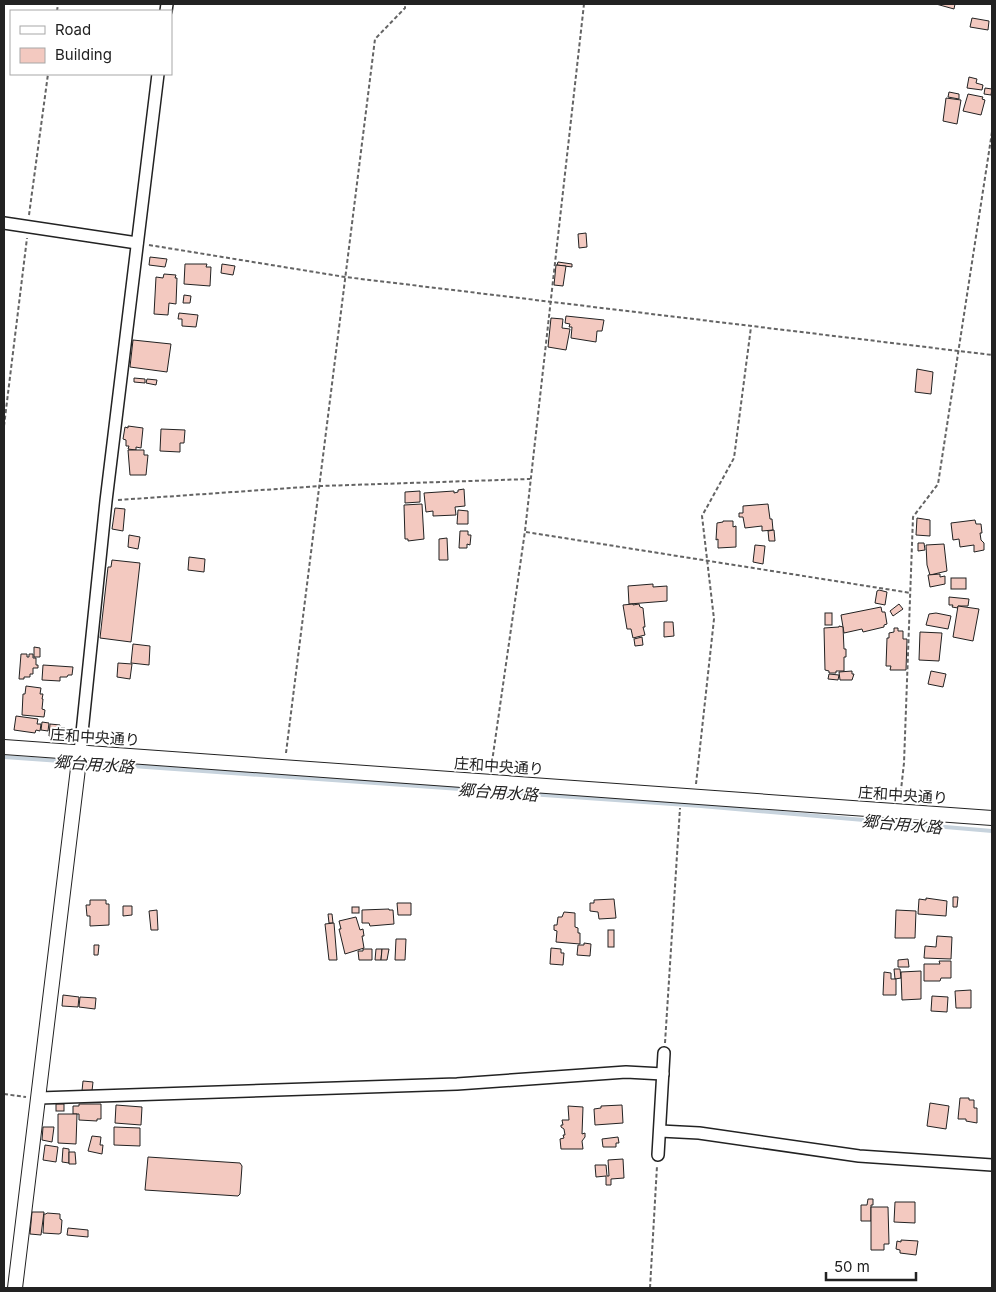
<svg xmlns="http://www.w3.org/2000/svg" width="996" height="1292" font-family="Inter,'Noto Sans JP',sans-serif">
	<rect width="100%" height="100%" fill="#fff"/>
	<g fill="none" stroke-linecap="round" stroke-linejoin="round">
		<!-- stream -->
		<polyline stroke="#c7d3dd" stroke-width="4" points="4,757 701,806 992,831"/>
	</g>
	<!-- building -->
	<g fill="#f3c9c0" stroke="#222">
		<polygon points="936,4 955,4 954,9"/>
		<polygon points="972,18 989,21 988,30 970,27"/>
		<polygon points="969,77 977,79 976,83 983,85 982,90 967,88"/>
		<polygon points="985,88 992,89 991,95 984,94"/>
		<polygon points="949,92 959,94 959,99 948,97"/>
		<polygon points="968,94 983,97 982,99 985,100 981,115 963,111"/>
		<polygon points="946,98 961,100 957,124 943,121"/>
		<polygon points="586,233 587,247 579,248 578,234"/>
		<polygon points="150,257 167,259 165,267 149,265"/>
		<polygon points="558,262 572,264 572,267 557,265"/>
		<polygon points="185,264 207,264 206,267 211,267 210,286 184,284"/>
		<polygon points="222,264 235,266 233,275 221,273"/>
		<polygon points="556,265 566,266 563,286 554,285"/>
		<polygon points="164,274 176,275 175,278 177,278 176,304 169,303 168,315 154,314 156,277 163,278"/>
		<polygon points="184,295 191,296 190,303 183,303"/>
		<polygon points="179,313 198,315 196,327 182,326 182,319 178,319"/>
		<polygon points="566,316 604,320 602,331 597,331 596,342 571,338 572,327 569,327 570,324 565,323"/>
		<polygon points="551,318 563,319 562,328 570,329 566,350 548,347"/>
		<polygon points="133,340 171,344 167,372 130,367"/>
		<polygon points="917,369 933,372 931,394 915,392"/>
		<polygon points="134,378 145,379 145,383 134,382"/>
		<polygon points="147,379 157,380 156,385 146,383"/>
		<polygon points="128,426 143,428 141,448 136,447 136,450 128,449 129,446 126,446 126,440 123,439 125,427 128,428"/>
		<polygon points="161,429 185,430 184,443 180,443 180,452 160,451"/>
		<polygon points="128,450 144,450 144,455 148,455 146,475 130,475"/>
		<polygon points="464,489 465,506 455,507 456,515 433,516 433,511 426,512 424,493 454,491 454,493 458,492 458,490"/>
		<polygon points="420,491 420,502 405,503 405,492"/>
		<polygon points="422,504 424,539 408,541 408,539 405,539 404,505"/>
		<polygon points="768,504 770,519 772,519 773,530 762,531 762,526 745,528 743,517 739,517 739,513 743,513 743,506"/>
		<polygon points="115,508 125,509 123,531 112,529"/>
		<polygon points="458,510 468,511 468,524 457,524"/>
		<polygon points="917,518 930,520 930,536 916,535"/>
		<polygon points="975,520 976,524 981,524 982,533 980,533 981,540 984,543 984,550 974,552 974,545 960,547 959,539 953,540 951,523"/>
		<polygon points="723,521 733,521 733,527 736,526 736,547 718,548 718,539 716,540 717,523 723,522"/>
		<polygon points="774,530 775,541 769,541 768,531"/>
		<polygon points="460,531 468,531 468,535 471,535 470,545 467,544 467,548 459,548"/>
		<polygon points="129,535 140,537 138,549 128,547"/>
		<polygon points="447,538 448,560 439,560 439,539"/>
		<polygon points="918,543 924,543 925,550 918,551"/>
		<polygon points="944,544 947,571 930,575 927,565 926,545"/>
		<polygon points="755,545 765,546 763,564 753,562"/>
		<polygon points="189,557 205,559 204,572 188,570"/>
		<polygon points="112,560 140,563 131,642 100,638 108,567 111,567"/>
		<polygon points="940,574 940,577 945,576 945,584 930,587 928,575"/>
		<rect x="951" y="578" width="15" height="11"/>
		<polygon points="653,584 653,587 667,586 667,601 629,604 628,586"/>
		<polygon points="879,590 887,592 885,605 875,603 877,591"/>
		<polygon points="949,597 969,599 968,606 958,606 958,608 952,607 953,605 949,605"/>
		<polygon points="633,604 633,605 639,604 640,607 643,608 645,627 643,627 645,635 633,638 631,629 627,629 623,605"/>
		<polygon points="899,604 903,609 893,616 890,611"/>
		<polygon points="958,606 979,609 973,641 953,637"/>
		<polygon points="881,607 882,612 885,612 887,624 884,625 884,627 863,632 862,629 844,633 841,615"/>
		<rect x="825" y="613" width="7" height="12"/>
		<polygon points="936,613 951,616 948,629 926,625 929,614"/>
		<polygon points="664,622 673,622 674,636 664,637"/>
		<polygon points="839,626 843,627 844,649 846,649 846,657 844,657 844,671 836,671 836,673 829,673 829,671 825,670 824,628 839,627"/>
		<polygon points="894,628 898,628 898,631 903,631 903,639 907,639 906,670 890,670 891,666 886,666 887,638 889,638 889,633 894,632"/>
		<polygon points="920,632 942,633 939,661 919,660"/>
		<polygon points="642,637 643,645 635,646 634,639"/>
		<polygon points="133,644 150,646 149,665 131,663"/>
		<polygon points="34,647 40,648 40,657 34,657"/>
		<polygon points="21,654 27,654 27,657 29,657 29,654 33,654 33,658 36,658 36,665 38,665 38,668 33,668 33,674 30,674 30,677 24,677 24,679 19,679"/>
		<polygon points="118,663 132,664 130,679 117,677"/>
		<polygon points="43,665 73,667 72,675 68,675 67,677 60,677 60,681 42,680"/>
		<polygon points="852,671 852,674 854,674 852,680 840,680 839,672"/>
		<polygon points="931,671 946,674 943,687 928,684"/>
		<polygon points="829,674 839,675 838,680 828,679"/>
		<polygon points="26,686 41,688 40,694 43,694 42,699 43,699 42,709 45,710 44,717 22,715 23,694 25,694"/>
		<polygon points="16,716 38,719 37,724 41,724 40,731 36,730 35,733 14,730"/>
		<polygon points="42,722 49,723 48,731 41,730"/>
		<polygon points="50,724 60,725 59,728 65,728 64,737 49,736"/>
		<polygon points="953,897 958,897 957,907 953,907"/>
		<polygon points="926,898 947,901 946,916 918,914 919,899 926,900"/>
		<polygon points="614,899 616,918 599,919 598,912 590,911 590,903 594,903 594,900"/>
		<polygon points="90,900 106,900 106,904 109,904 109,925 90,926 90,916 87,916 86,905 90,905"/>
		<polygon points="397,903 411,903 411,915 398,915"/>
		<polygon points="123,906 132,906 132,915 123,916"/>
		<rect x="352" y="907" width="7" height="6"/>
		<polygon points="389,909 389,910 393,910 394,924 370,926 369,923 362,923 362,910"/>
		<polygon points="157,910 158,930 151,930 149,911"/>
		<polygon points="896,910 916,911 915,938 895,938"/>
		<polygon points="564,912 575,913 575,927 578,928 578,933 580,933 580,944 556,942 557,931 554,930 554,925 557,925 558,917 562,917"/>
		<polygon points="328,914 332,914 333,923 329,923"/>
		<polygon points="356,917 360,930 363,929 364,936 362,936 364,948 345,954 339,929 341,929 339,921"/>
		<polygon points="334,923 337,960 329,960 325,924"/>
		<rect x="608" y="930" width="6" height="17"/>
		<polygon points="937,936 952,937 951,959 924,958 925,946 936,947"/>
		<polygon points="396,939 406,939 405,960 395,960"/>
		<polygon points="584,943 591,944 590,956 577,955 578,945 584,945"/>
		<polygon points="94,945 99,945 98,955 94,955"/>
		<polygon points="551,948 561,949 561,953 564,953 563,965 550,964"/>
		<polygon points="363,949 372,949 372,960 359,960 358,951 363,951"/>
		<polygon points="376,949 382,949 381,960 375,960"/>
		<polygon points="382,949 389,949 387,960 381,960"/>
		<polygon points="908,959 909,967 898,967 898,960"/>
		<polygon points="939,961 951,961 951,978 941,978 940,981 924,981 924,964 940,964"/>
		<polygon points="894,969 900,969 901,978 895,979"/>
		<polygon points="921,971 921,999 902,1000 901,972"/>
		<polygon points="884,972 891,973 891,979 896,979 896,995 883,995"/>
		<polygon points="971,990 971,1008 956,1008 955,991"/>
		<polygon points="63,995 79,997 78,1007 62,1006"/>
		<polygon points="932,996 948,997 947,1012 931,1011"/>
		<polygon points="80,997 96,998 95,1009 79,1007"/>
		<polygon points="83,1081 93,1082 92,1091 82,1091"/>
		<polygon points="960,1098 969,1098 969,1100 974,1100 974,1108 977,1108 977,1123 966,1121 966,1119 958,1119"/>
		<polygon points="930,1103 949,1106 946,1129 927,1126"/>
		<rect x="56" y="1104" width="8" height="7"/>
		<polygon points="79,1104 101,1104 101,1119 97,1119 97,1121 79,1120 79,1114 73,1114 73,1106 79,1106"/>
		<polygon points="116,1105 142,1107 141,1125 115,1123"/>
		<polygon points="622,1105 623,1123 595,1125 594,1109 601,1108 601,1106"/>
		<polygon points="568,1106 583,1107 582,1134 585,1133 585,1137 582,1141 583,1149 561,1149 560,1139 564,1138 563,1135 565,1135 564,1129 561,1127 561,1125 563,1125 562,1120 569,1120"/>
		<polygon points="58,1114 77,1114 76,1144 58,1143"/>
		<polygon points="43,1127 54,1127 52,1142 42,1140"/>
		<polygon points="114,1127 140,1128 140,1146 114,1145"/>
		<polygon points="92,1136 101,1137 100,1145 103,1145 102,1154 88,1151"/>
		<polygon points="618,1137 619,1143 616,1143 616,1147 603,1147 602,1139"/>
		<polygon points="45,1145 58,1147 56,1162 43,1160"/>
		<polygon points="63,1148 69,1149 69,1163 62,1162"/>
		<polygon points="69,1152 75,1152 76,1164 69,1164"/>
		<polygon points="148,1157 240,1163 242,1166 240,1194 238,1196 145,1190"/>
		<polygon points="623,1159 624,1178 611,1179 611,1185 606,1185 606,1176 596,1177 595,1165 606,1165 607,1176 609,1176 608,1160"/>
		<polygon points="868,1199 873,1199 873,1205 871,1205 871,1221 861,1221 861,1205 867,1205"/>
		<polygon points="895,1202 915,1202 915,1223 894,1222"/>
		<polygon points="871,1207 888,1207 889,1244 884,1244 884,1250 871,1250"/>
		<polygon points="32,1212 44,1212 41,1235 30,1234"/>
		<polygon points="47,1213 60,1214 60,1219 62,1220 61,1233 59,1234 43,1233 44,1214 46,1214"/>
		<polygon points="68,1228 88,1230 88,1237 67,1235"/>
		<polygon points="901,1240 918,1241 916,1255 900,1253 900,1250 896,1249 897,1241 901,1242"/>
	</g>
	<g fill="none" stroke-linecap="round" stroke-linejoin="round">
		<!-- minor casing -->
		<g stroke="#222" stroke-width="14">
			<g id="minor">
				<polyline points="166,11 167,4"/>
				<polyline points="4,223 137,243"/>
				<polyline points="80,752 106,501 158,74"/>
				<polyline points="39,1098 457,1084 626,1072 663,1074"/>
				<polyline points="660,1131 699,1133 859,1156 992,1165"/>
				<polyline points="658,1155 664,1053"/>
			</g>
		</g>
		<!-- tertiary casing -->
		<g stroke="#222" stroke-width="16">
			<g id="tertiary">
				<polyline points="4,747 992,818"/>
				<polyline points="15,1288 80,752"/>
			</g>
		</g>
		<!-- path -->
		<g stroke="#646464" stroke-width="2" stroke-dasharray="4 2.5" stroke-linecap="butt">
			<polyline points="57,11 58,4"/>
			<polyline points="29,215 48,74"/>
			<polyline points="149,245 345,277 992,355"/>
			<polyline points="4,426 27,238"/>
			<polyline points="118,500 320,486 530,479"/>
			<polyline points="526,532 911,593"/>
			<polyline points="286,753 375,39 405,8 405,4"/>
			<polyline points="491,769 525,531 584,4"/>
			<polyline points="696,784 714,619 702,516 734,458 751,327"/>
			<polyline points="900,799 904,763 913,517 938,484 992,132"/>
			<polyline points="665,1043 680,808"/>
			<polyline points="4,1094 26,1097"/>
			<polyline points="650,1288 657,1166"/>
		</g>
		<!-- minor -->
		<use href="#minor" stroke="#fff" stroke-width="11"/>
		<!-- tertiary -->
		<use href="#tertiary" stroke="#fff" stroke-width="14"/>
	</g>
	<g text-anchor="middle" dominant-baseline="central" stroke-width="4" stroke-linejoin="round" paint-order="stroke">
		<!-- street labels -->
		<g font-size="15" fill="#222" stroke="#fff">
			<text transform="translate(95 737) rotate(4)">庄和中央通り</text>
			<text transform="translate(499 766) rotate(4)">庄和中央通り</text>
			<text transform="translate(903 795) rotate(4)">庄和中央通り</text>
		</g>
		<!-- water labels -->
		<g font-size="16" font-style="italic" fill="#222" stroke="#fff">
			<text transform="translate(94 764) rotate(4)">郷台用水路</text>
			<text transform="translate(498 792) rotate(4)">郷台用水路</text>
			<text transform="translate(902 824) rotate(5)">郷台用水路</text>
		</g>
	</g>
	<!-- border -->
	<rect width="996" height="1292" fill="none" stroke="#222222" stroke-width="10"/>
	<!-- legend -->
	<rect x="10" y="10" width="162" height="65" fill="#ffffff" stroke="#a7a7a7"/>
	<rect x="20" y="26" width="25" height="8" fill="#ffffff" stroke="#a7a7a7"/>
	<text x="55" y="35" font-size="15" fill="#222222">Road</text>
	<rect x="20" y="48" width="25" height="15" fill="#f3c9c0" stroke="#a7a7a7"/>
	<text x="55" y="60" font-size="15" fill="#222222">Building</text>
	<!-- scale -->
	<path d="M826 1272v8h90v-8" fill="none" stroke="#222222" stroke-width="2.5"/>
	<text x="834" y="1272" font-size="15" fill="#222222" stroke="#ffffff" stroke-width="4" paint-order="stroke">50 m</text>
</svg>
